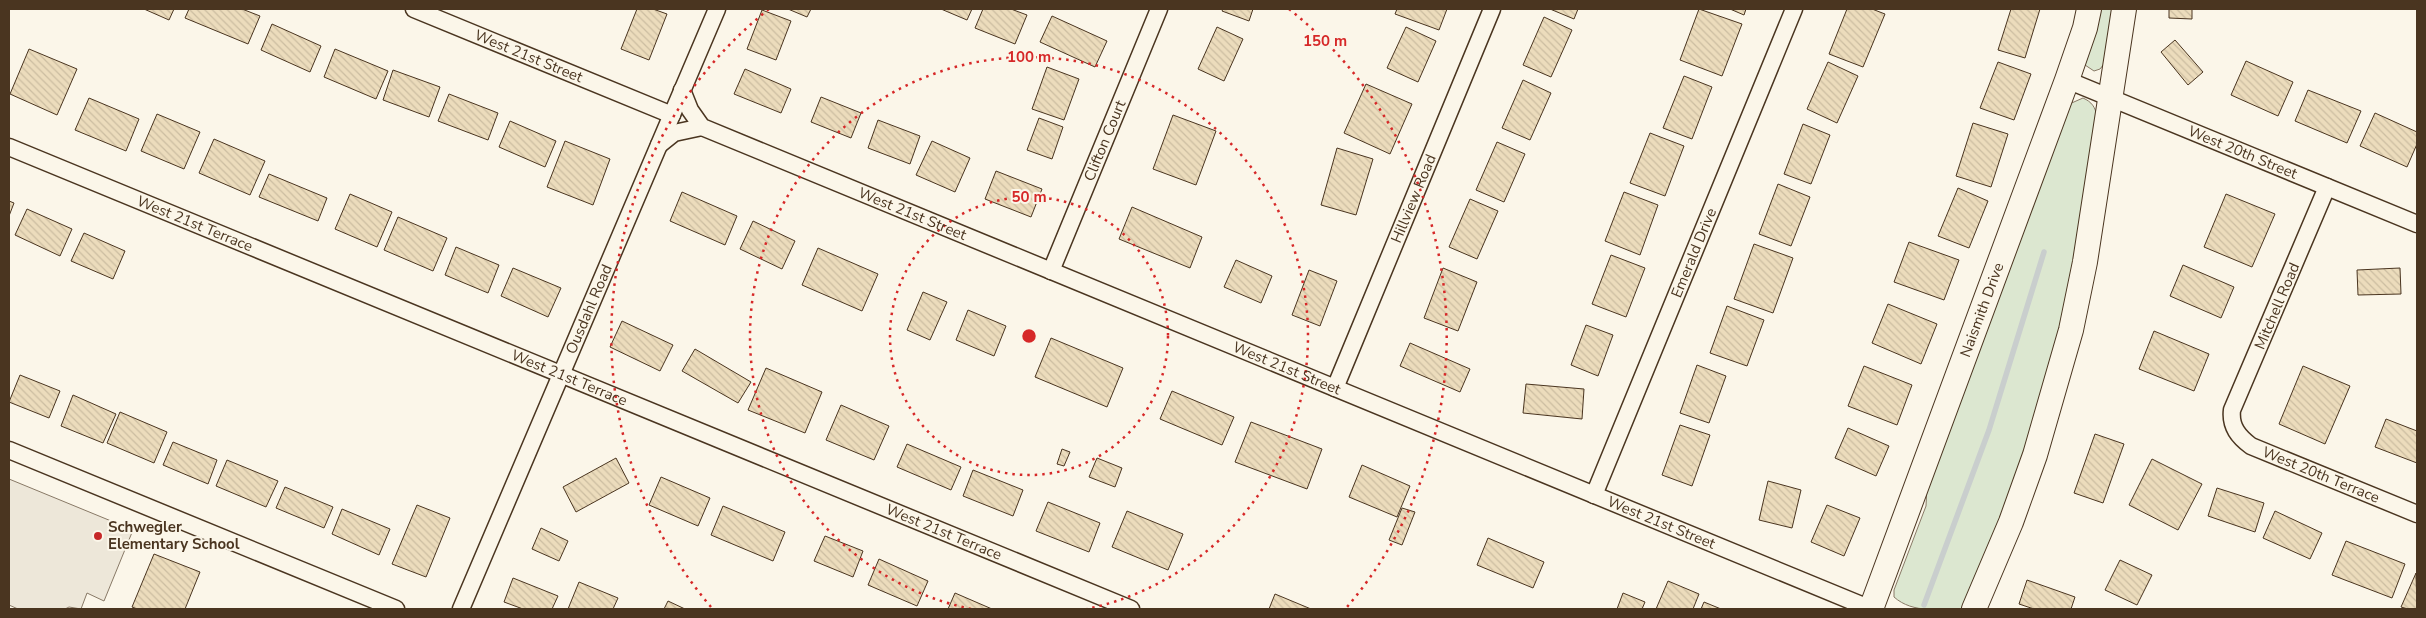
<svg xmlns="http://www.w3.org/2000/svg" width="2426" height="618" font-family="'Nunito Sans',sans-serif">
	<defs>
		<pattern id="building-back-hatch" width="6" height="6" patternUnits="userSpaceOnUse" patternTransform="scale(1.25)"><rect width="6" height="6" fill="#ecdcbc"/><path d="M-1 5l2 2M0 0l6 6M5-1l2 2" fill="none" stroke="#ccbda1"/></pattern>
	</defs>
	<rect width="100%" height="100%" fill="#fbf6e9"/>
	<!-- green -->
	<g fill="#dce7d0" stroke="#887966">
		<polygon points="2098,9 2113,9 2104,64 2100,69 2094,71 2085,65"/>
		<path d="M2083,98C2092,102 2095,107 2097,116C2085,192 2076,269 2057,344C2033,435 1999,522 1965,609C1941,609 1913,614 1894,597V590L1926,506L1927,486L2067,105Z"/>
	</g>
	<!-- parking -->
	<polygon fill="#ede7d9" stroke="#887966" points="9,479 133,530 104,601 87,593 81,609 69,607 65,609 18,609 9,605"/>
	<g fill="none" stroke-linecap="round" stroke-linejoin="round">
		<!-- stream -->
		<polyline stroke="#c9cecd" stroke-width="5.5" points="1924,605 1989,430 2044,252"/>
	</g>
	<!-- building -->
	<g fill="url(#building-back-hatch)" stroke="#4a3520">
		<polygon points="144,9 174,9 169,20"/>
		<polygon points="189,9 242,9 260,16 248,44 185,18"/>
		<polygon points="637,9 653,9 667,14 649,60 621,49"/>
		<polygon points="788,9 811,9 807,17"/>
		<polygon points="941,9 972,9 967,20"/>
		<polygon points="983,9 1011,9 1027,15 1015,44 975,28"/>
		<polygon points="1223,9 1253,9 1249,21 1222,11"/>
		<polygon points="1397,9 1447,9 1439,30 1395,14"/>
		<polygon points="1550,9 1578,9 1574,19"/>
		<polygon points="1699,9 1742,24 1722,76 1680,60"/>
		<polygon points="1730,9 1746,9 1744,15"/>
		<polygon points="1847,9 1872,9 1885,14 1863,67 1829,54"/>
		<polygon points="2011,9 2040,9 2025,58 1998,50"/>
		<polygon points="2169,9 2192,9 2192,19 2169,18"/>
		<polygon points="762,10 791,21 776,60 747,49"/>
		<polygon points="1052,16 1107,41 1095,67 1040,42"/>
		<polygon points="1544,17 1572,30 1551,77 1523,65"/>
		<polygon points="272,24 321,46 310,72 261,50"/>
		<polygon points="1217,27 1243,39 1224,81 1198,69"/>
		<polygon points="1406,27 1436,41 1418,82 1387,68"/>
		<polygon points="2175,40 2203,72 2188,85 2161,52"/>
		<polygon points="29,49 77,69 57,115 10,94"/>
		<polygon points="335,49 388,71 376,99 324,77"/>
		<polygon points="2246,61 2293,82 2278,116 2231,95"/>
		<polygon points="1828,62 1858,76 1837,123 1807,109"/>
		<polygon points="1998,62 2031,74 2014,120 1980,108"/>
		<polygon points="1047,67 1079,79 1064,120 1032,109"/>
		<polygon points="745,69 791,89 781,113 734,94"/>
		<polygon points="393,70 440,87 429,117 383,100"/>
		<polygon points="1684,76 1712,87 1692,139 1663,128"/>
		<polygon points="1523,80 1551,93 1530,140 1502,128"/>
		<polygon points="1366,84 1412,104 1390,154 1344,133"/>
		<polygon points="2308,90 2361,111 2347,143 2295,121"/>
		<polygon points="449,94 498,113 488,140 438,121"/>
		<polygon points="821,97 861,113 851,138 811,122"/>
		<polygon points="89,98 139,119 126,151 75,130"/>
		<polygon points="2375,113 2417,132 2417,144 2407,167 2360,146"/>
		<polygon points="157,114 200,132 184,169 141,151"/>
		<polygon points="1173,115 1216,131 1196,185 1153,169"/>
		<polygon points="1039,118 1063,127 1052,159 1027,150"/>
		<polygon points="878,120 920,136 910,164 868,148"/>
		<polygon points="510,121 556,141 545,167 499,147"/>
		<polygon points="1973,123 2008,134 1991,187 1956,176"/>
		<polygon points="1803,124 1830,135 1811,184 1784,174"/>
		<polygon points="1650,133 1684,146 1665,196 1630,183"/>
		<polygon points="214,139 265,161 250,195 199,173"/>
		<polygon points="565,141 610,159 593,205 547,187"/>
		<polygon points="932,141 970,158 955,192 916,175"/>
		<polygon points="1497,142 1525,154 1504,202 1476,190"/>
		<polygon points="1337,148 1373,159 1356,215 1321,205"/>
		<polygon points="996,171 1042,189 1031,217 985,199"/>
		<polygon points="269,174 327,198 318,221 259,197"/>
		<polygon points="1778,184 1810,197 1791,246 1759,234"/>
		<polygon points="1958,188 1988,201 1969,248 1938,236"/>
		<polygon points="682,192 737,216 725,245 670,221"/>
		<polygon points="1624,192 1658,205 1640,255 1605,241"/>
		<polygon points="350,194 392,212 377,247 335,229"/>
		<polygon points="2226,194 2275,214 2252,267 2204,247"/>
		<polygon points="1470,199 1498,211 1477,259 1449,247"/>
		<polygon points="9,201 14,203 9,216"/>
		<polygon points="1132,207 1202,237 1190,268 1119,239"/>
		<polygon points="27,209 72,229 60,256 15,235"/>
		<polygon points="398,217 447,238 433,271 384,250"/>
		<polygon points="753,221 795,241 782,269 740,249"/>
		<polygon points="84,233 125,251 113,279 71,261"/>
		<polygon points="1909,242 1959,260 1944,300 1894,282"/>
		<polygon points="1754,244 1793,258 1773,313 1734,299"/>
		<polygon points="456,247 499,265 488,293 445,275"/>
		<polygon points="818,248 878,274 862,311 802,285"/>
		<polygon points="1611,255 1645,268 1626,317 1592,304"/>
		<polygon points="1236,260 1272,276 1261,303 1224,287"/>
		<polygon points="2183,265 2234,287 2221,318 2170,296"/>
		<polygon points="513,268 561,288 548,317 501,296"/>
		<polygon points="1443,268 1477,282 1458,331 1424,318"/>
		<polygon points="2400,268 2401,294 2358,295 2357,270"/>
		<polygon points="1309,270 1337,281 1320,326 1292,315"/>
		<polygon points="923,292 947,302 930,340 907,330"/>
		<polygon points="1888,304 1937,324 1921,364 1872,343"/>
		<polygon points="1727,306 1764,320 1747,366 1710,353"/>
		<polygon points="968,310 1006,326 994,356 956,340"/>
		<polygon points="622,321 673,345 660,371 610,347"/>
		<polygon points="1586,325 1613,335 1598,376 1571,365"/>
		<polygon points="2154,331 2209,354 2194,391 2139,369"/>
		<polygon points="1051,338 1123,368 1107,407 1035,377"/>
		<polygon points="1410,343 1470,369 1460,392 1400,366"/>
		<polygon points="695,349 751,382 738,403 682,371"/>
		<polygon points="1697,365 1726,376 1709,423 1680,413"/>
		<polygon points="1864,366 1912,385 1897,425 1848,406"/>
		<polygon points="2303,366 2350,386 2325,444 2279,424"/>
		<polygon points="766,368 822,392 805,433 748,410"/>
		<polygon points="20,375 60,391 49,418 9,402"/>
		<polygon points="1526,384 1584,389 1582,419 1523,413"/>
		<polygon points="1172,391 1234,417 1222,445 1160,419"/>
		<polygon points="73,395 116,414 103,443 61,426"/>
		<polygon points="841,405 889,426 874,460 826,440"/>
		<polygon points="120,412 167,432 154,463 107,443"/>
		<polygon points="2386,419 2417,431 2417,463 2375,447"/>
		<polygon points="1251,422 1322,449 1307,489 1235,462"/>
		<polygon points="1680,425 1710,435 1692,486 1662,475"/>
		<polygon points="1848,428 1889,446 1876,476 1835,458"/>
		<polygon points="2095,434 2124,444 2103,503 2074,493"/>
		<polygon points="173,442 217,460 208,484 163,465"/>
		<polygon points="907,444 961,467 951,490 897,467"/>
		<polygon points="1062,449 1070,452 1064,466 1057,464"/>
		<polygon points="616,458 629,483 576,512 563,487"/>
		<polygon points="1097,458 1122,468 1115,487 1089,477"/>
		<polygon points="2152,459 2202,484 2178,530 2129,505"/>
		<polygon points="227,460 278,481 266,507 216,486"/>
		<polygon points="1362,465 1410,486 1397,517 1349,497"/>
		<polygon points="973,470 1023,490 1013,516 963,496"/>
		<polygon points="661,477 710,498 698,526 649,505"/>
		<polygon points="1768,481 1801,490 1792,528 1759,520"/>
		<polygon points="285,487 333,507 324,528 276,508"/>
		<polygon points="2217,488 2264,503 2255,532 2208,516"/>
		<polygon points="1048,502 1100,523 1089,552 1036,531"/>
		<polygon points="417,505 450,518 426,577 392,564"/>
		<polygon points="1827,505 1860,518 1844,556 1811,542"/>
		<polygon points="723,506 785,532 773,561 711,535"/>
		<polygon points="1402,508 1415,512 1402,545 1389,540"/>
		<polygon points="342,509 390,529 379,555 332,534"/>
		<polygon points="1127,511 1183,534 1168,570 1112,547"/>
		<polygon points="2275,511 2322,533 2310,559 2263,538"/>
		<polygon points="541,528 568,541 559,561 532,549"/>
		<polygon points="825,536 863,551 853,577 814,561"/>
		<polygon points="1488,538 1544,562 1533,588 1477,565"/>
		<polygon points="2346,541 2405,564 2392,598 2332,575"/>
		<polygon points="154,554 200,572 185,609 137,609 132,607"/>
		<polygon points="879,559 928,581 917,606 868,585"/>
		<polygon points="2120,560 2152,575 2137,605 2105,590"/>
		<polygon points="2416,573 2417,609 2408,609 2401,607"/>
		<polygon points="513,578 558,596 552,609 523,609 504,602"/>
		<polygon points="2027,580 2075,597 2071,609 2034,609 2019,604"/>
		<polygon points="1668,581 1699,594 1693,609 1656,609"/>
		<polygon points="579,582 618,598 613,609 568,609"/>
		<polygon points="955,593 992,609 948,609"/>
		<polygon points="1623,593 1645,602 1642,609 1617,609"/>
		<polygon points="1275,594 1311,609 1269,609"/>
		<polygon points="668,601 685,609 664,609"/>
		<polygon points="1704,602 1721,609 1701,609"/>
	</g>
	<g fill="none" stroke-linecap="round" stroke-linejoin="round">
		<!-- street casing -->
		<g stroke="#4a3520" stroke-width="19">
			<g id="street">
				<path id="s1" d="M414,9L672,115"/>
				<path id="s2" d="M2067,80L2417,224"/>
				<path id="s3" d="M682,90L690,110L702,127L1871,609"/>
				<polyline points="659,145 674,133 702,127"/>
				<path id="s4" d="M9,147L1131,609"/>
				<path id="s5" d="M2327,187L2232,410C2230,427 2239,437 2251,446L2417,514"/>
				<path id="s6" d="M1051,271L1159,9"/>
				<path id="s7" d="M1335,388L1492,9"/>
				<polyline points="9,450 396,609"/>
				<path id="s8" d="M1594,495L1794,9"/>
				<path id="s9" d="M461,609L717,9"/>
			</g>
		</g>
		<!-- secondary casing -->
		<g stroke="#4a3520" stroke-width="26">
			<g id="secondary">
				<path id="s10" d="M1871,609L2067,80L2085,28L2089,9"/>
				<polyline points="1974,609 2011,522 2035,455 2071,330 2085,262 2124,9"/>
			</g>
		</g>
		<!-- street -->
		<use href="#street" stroke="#fbf6e9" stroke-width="16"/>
		<!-- secondary -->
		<use href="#secondary" stroke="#fbf6e9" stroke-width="24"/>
	</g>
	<!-- distance rings -->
	<g fill="none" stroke="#d62828" stroke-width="2.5" stroke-dasharray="2.5 5">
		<circle cx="1029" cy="336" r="139"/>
		<path d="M971 609A279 279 0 1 1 1087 609"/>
		<path d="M711 607A418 418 0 0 1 769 9M1289 9A418 418 0 0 1 1347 607"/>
	</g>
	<!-- markers -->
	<circle fill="#c62828" stroke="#fbf6e9" stroke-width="2" cx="98" cy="536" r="5"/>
	<g text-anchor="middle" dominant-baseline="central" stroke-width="4" stroke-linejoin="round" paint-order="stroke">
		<!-- street labels -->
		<g font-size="15" fill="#4a3520" stroke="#fbf6e9">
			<text stroke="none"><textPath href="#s1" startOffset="124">West 21st Street</textPath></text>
			<text stroke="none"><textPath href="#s6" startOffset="141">Clifton Court</textPath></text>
			<text stroke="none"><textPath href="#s2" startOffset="190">West 20th Street</textPath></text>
			<text stroke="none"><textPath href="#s7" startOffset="205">Hillview Road</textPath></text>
			<text stroke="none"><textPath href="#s3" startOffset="270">West 21st Street</textPath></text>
			<text stroke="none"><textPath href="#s4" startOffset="201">West 21st Terrace</textPath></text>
			<text stroke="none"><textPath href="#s8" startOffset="262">Emerald Drive</textPath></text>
			<text transform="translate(2277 306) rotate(-67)">Mitchell Road</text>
			<text stroke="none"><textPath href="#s9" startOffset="326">Ousdahl Road</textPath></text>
			<text stroke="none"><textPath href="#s10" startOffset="319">Naismith Drive</textPath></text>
			<text stroke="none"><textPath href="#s3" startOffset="675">West 21st Street</textPath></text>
			<text stroke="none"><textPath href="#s4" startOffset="606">West 21st Terrace</textPath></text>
			<text stroke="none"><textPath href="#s5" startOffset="361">West 20th Terrace</textPath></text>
			<text stroke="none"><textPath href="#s3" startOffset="1080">West 21st Street</textPath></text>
			<text stroke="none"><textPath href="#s4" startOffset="1011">West 21st Terrace</textPath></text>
		</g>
		<!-- poi labels -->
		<g font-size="15" font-weight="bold" fill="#4a3520" stroke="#fbf6e9" text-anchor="start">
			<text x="108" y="527">Schwegler<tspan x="108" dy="17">Elementary School</tspan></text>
		</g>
	</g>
	<circle cx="1029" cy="336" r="8" fill="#d62828" stroke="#fbf6e9" stroke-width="2.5"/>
	<g font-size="15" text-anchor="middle" font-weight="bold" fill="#d62828" stroke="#fbf6e9" stroke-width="4" stroke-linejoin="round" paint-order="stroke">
		<text x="1325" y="46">150 m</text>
		<text x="1029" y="62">100 m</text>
		<text x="1029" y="202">50 m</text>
	</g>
	<!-- border -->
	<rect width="2426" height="618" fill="none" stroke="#4a3520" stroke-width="20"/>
</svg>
